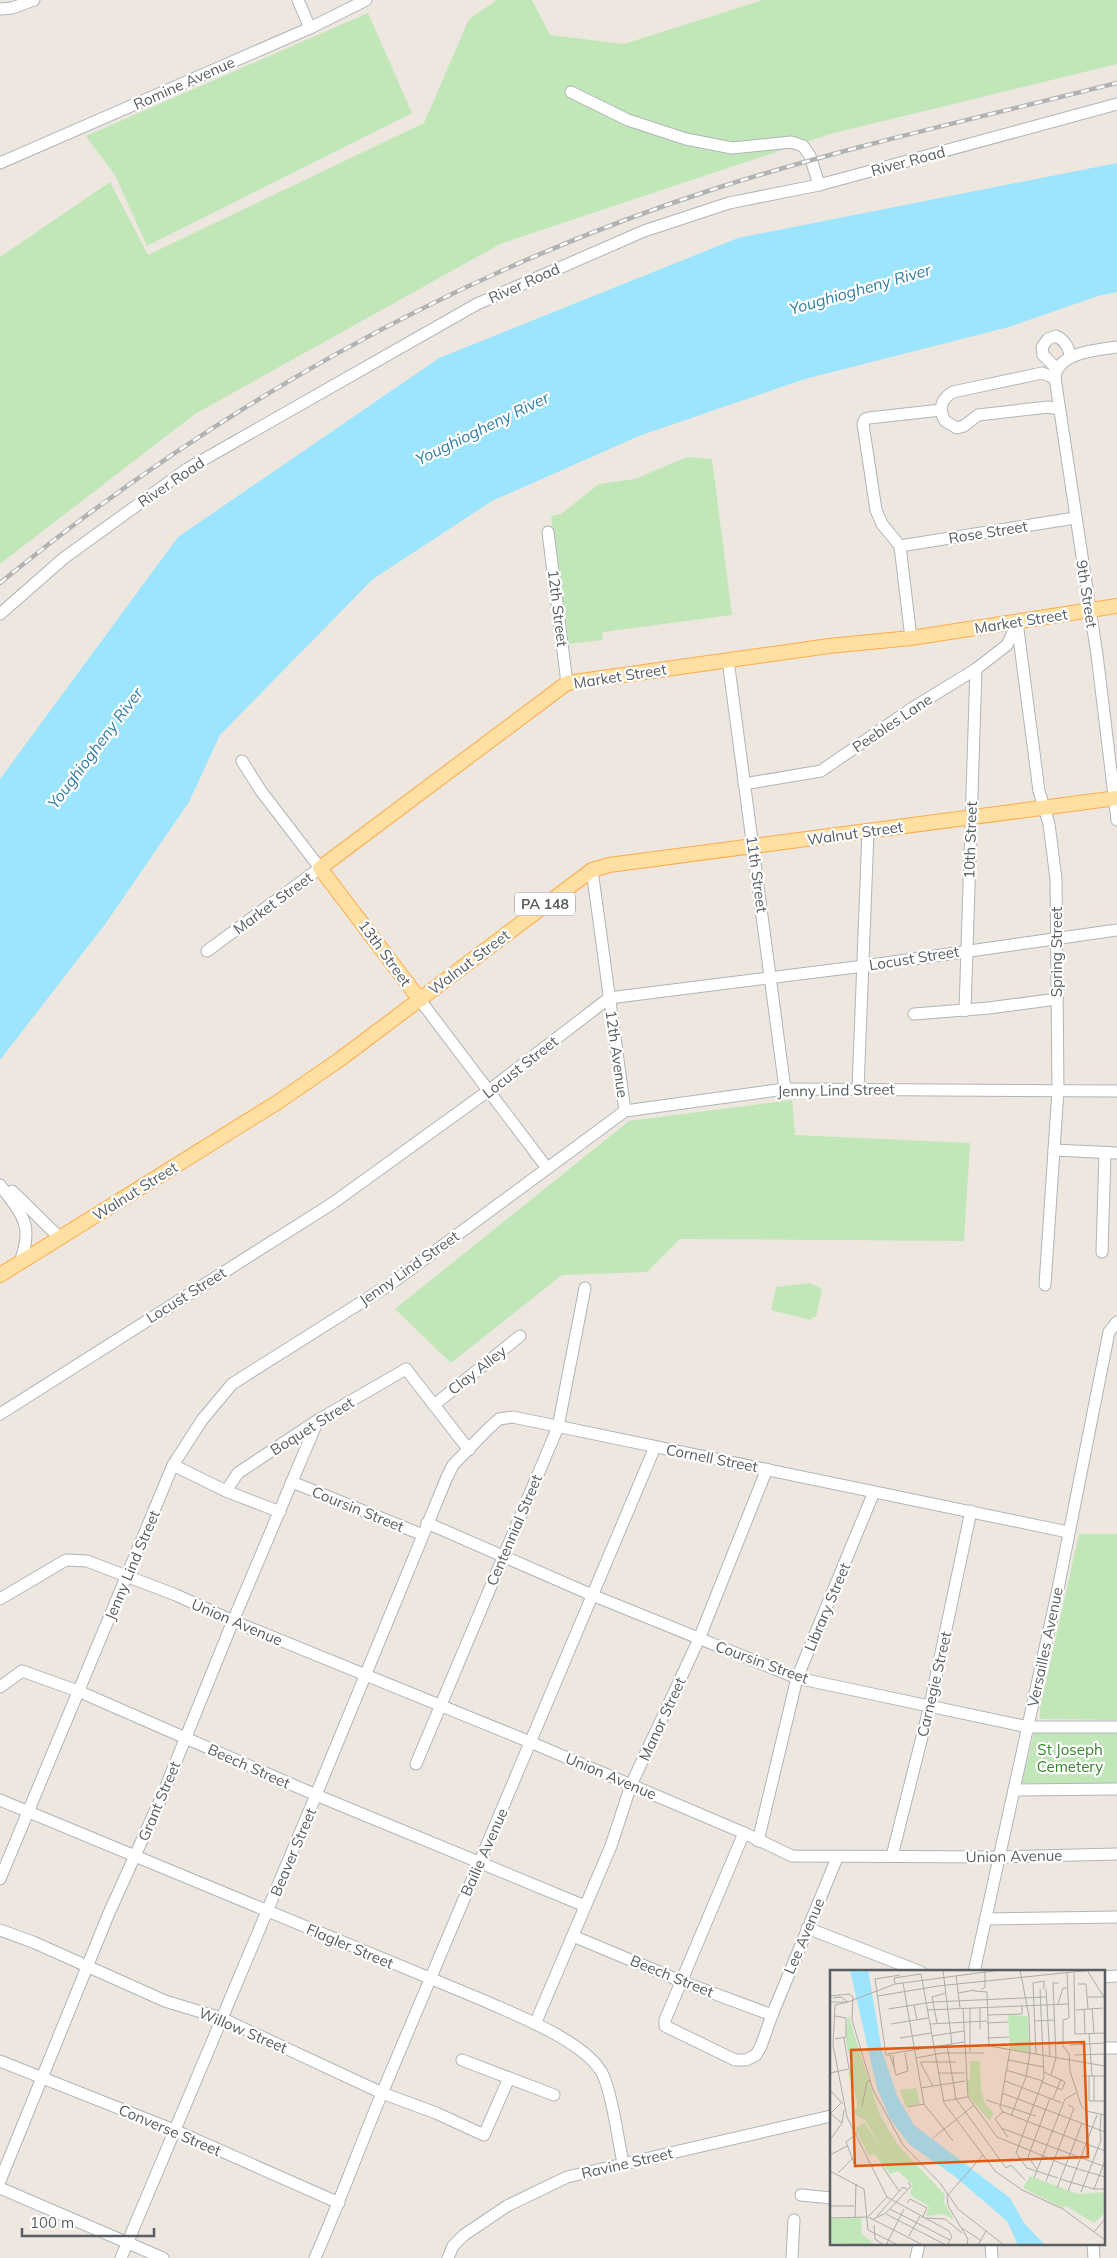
<svg xmlns="http://www.w3.org/2000/svg" width="1117" height="2258" font-family="Mulish,sans-serif">
	<rect width="100%" height="100%" fill="#ede7df"/>
	<!-- green -->
	<g fill="#c1e7b9">
		<polygon points="497,0 532,0 550,35 624,44 763,0 1117,0 1117,64 830,134 500,244 195,414 0,564 0,257 110,182 148,255 424,123 469,19"/>
		<polygon points="368,13 412,113 147,246 115,175 86,136"/>
		<polygon points="687,457 712,459 732,615 603,632 602,640 569,644 551,516 561,514 599,484 635,479"/>
		<polygon points="792,1100 795,1135 970,1143 964,1241 680,1239 647,1272 562,1275 451,1363 395,1309 629,1121"/>
		<polygon points="810,1283 822,1289 816,1317 812,1317 811,1320 771,1310 776,1287"/>
		<polygon points="1079,1534 1117,1534 1117,1720 1040,1719 1040,1708"/>
		<polygon points="1034,1733 1117,1733 1117,1783 1022,1783"/>
	</g>
	<!-- water -->
	<polygon fill="#9de5ff" points="1117,163 1117,292 1098,296 1009,327 805,379 639,436 492,501 373,579 220,735 189,802 106,923 0,1060 0,779 178,537 439,358 738,238"/>
	<g fill="none" stroke-linecap="round" stroke-linejoin="round">
		<!-- minor casing -->
		<g stroke="#b0b5b9" stroke-width="13">
			<g id="minor">
				<polyline points="298,0 310,28"/>
				<polyline points="0,9 12,8 34,0"/>
				<polyline points="571,92 628,120 686,139 732,148 791,142 803,146 810,156 819,185"/>
				<polyline points="0,163 310,28 366,0"/>
				<path d="M1117,347C1097,350 1057,352 1055,378L1097,655L1117,820"/>
				<path d="M1057,369L1043,355L1042,347L1048,339L1056,336C1065,340 1068,347 1071,357"/>
				<path d="M1055,378L1042,373L953,392C941,399 938,409 945,421L957,428L964,426L978,415L1048,407L1059,409"/>
				<polyline points="548,532 567,683"/>
				<polyline points="900,546 882,524 876,510 863,424 865,419 869,418 941,410"/>
				<polyline points="900,546 1075,518"/>
				<polyline points="900,546 911,638"/>
				<polyline points="0,614 64,558 187,469 477,304 644,231 729,203 819,185 1117,104"/>
				<polyline points="1017,622 1039,791 1049,824 1056,879 1058,1090 1045,1285"/>
				<polyline points="728,660 785,1089"/>
				<polyline points="744,784 821,771 911,709 976,669 1007,645 1017,624"/>
				<polyline points="592,870 625,1111"/>
				<polyline points="207,951 320,868 261,791 242,761"/>
				<polyline points="420,1000 547,1168"/>
				<polyline points="965,1011 976,669"/>
				<polyline points="914,1014 989,1008 1057,999"/>
				<polyline points="858,1089 868,832"/>
				<polyline points="1054,1150 1117,1153"/>
				<path d="M0,1185C22,1215 35,1225 19,1264"/>
				<polyline points="12,1191 60,1238"/>
				<polyline points="1102,1252 1105,1153"/>
				<polyline points="434,1405 520,1336"/>
				<polyline points="0,1414 333,1203 488,1091 609,998 864,966 1117,930"/>
				<polyline points="173,1465 226,1491 280,1512"/>
				<polyline points="292,1482 423,1535"/>
				<polyline points="226,1491 238,1473 318,1420 406,1369 469,1450"/>
				<polyline points="427,1523 592,1595 797,1678 1028,1727 1117,1727"/>
				<polyline points="0,1599 66,1560 87,1561 176,1595 233,1621 530,1742 744,1833 792,1856 1000,1857 1117,1854"/>
				<polyline points="0,1687 22,1671 78,1691 316,1795 585,1906"/>
				<polyline points="416,1764 558,1427 585,1288"/>
				<polyline points="1014,1790 1117,1789"/>
				<path d="M0,1800L485,2001C518,2016 590,2043 604,2077C614,2103 617,2135 623,2163"/>
				<polyline points="744,1833 665,2020 665,2026 735,2060 746,2060 756,2055 761,2046 772,2015 837,1858"/>
				<polyline points="758,1841 797,1678 874,1492"/>
				<polyline points="892,1856 930,1705 971,1511"/>
				<polyline points="0,1879 173,1465 202,1420 232,1384 392,1283 625,1111 785,1089 1117,1091"/>
				<polyline points="985,1919 1117,1917"/>
				<polyline points="807,1928 921,1972"/>
				<polyline points="0,1930 33,1942 165,2001 221,2018 382,2093 436,2113 484,2135 509,2078"/>
				<polyline points="573,1936 683,1982 772,2015"/>
				<polyline points="974,1972 1058,1589 1109,1332 1117,1322"/>
				<polyline points="1103,1977 1117,1976"/>
				<polyline points="535,2024 611,1846 631,1785 699,1639 767,1469"/>
				<polyline points="1103,2048 1117,2048"/>
				<polyline points="462,2060 554,2095"/>
				<polyline points="0,2061 174,2130 339,2203"/>
				<polyline points="0,2181 109,1913 162,1796 233,1621 318,1420"/>
				<polyline points="0,2188 163,2258"/>
				<polyline points="801,2195 831,2198"/>
				<polyline points="991,2244 992,2258"/>
				<polyline points="1093,2244 1094,2258"/>
				<polyline points="121,2258 316,1795 447,1477 453,1465 487,1430 499,1419 513,1417 1068,1532"/>
				<path d="M315,2258C340,2201 361,2143 385,2086C476,1873 564,1660 655,1447"/>
				<polyline points="448,2258 453,2246 464,2235 507,2206 567,2177 831,2116"/>
				<polyline points="792,2258 794,2220"/>
				<polyline points="916,2258 919,2244"/>
			</g>
		</g>
		<!-- major casing -->
		<g stroke="#fdab48" stroke-width="16">
			<g id="major">
				<polyline points="420,1000 320,868 567,683 829,646 911,638 1117,606"/>
				<polyline points="0,1275 278,1102 339,1060 592,870 609,865 1117,798"/>
			</g>
		</g>
		<!-- minor -->
		<use href="#minor" stroke="#fff" stroke-width="11"/>
		<!-- major -->
		<use href="#major" stroke="#ffe0a2" stroke-width="14"/>
		<!-- rail casing -->
		<g stroke="#b1b2b3" stroke-width="4.5">
			<path id="rail" d="M0,583C211,410 454,273 714,189C846,147 982,117 1117,83"/>
		</g>
		<!-- rail -->
		<use href="#rail" stroke="#fff" stroke-width="2.5" stroke-dasharray="8" stroke-linecap="butt"/>
	</g>
	<g text-anchor="middle" dominant-baseline="central" stroke-width="4.5" stroke-linejoin="round" paint-order="stroke">
		<!-- shield labels -->
		<rect fill="#fff" stroke="#8a8e91" stroke-width="1" x="515" y="892.5" width="60" height="23" rx="4"/>
		<g font-size="14" font-weight="bold" fill="#585e62">
			<text x="545" y="904">PA 148</text>
		</g>
		<!-- street labels -->
		<g font-size="15" fill="#585e62" stroke="#fff">
			<text transform="translate(184 83) rotate(-24)">Romine Avenue</text>
			<text transform="translate(908 161) rotate(-15)">River Road</text>
			<text transform="translate(524 283) rotate(-24)">River Road</text>
			<text transform="translate(171 482) rotate(-34)">River Road</text>
			<text transform="translate(988 532) rotate(-9)">Rose Street</text>
			<text transform="translate(1087 594) rotate(81)">9th Street</text>
			<text transform="translate(558 608) rotate(83)">12th Street</text>
			<text transform="translate(1021 621) rotate(-9)">Market Street</text>
			<text transform="translate(620 676) rotate(-9)">Market Street</text>
			<text transform="translate(892 723) rotate(-34)">Peebles Lane</text>
			<text transform="translate(855 833) rotate(-8)">Walnut Street</text>
			<text transform="translate(970 840) rotate(-88)">10th Street</text>
			<text transform="translate(757 874) rotate(82)">11th Street</text>
			<text transform="translate(273 903) rotate(-36)">Market Street</text>
			<text transform="translate(1056 952) rotate(-90)">Spring Street</text>
			<text transform="translate(385 953) rotate(54)">13th Street</text>
			<text transform="translate(914 958) rotate(-9)">Locust Street</text>
			<text transform="translate(469 962) rotate(-37)">Walnut Street</text>
			<text transform="translate(617 1054) rotate(82)">12th Avenue</text>
			<text transform="translate(520 1067) rotate(-38)">Locust Street</text>
			<text transform="translate(836 1090) rotate(-1)">Jenny Lind Street</text>
			<text transform="translate(135 1191) rotate(-32)">Walnut Street</text>
			<text transform="translate(409 1268) rotate(-35)">Jenny Lind Street</text>
			<text transform="translate(186 1295) rotate(-32)">Locust Street</text>
			<text transform="translate(477 1370) rotate(-38)">Clay Alley</text>
			<text transform="translate(312 1426) rotate(-32)">Boquet Street</text>
			<text transform="translate(712 1458) rotate(11)">Cornell Street</text>
			<text transform="translate(358 1509) rotate(22)">Coursin Street</text>
			<text transform="translate(514 1530) rotate(-67)">Centennial Street</text>
			<text transform="translate(132 1565) rotate(-67)">Jenny Lind Street</text>
			<text transform="translate(827 1607) rotate(-67)">Library Street</text>
			<text transform="translate(237 1622) rotate(23)">Union Avenue</text>
			<text transform="translate(1045 1647) rotate(-78)">Versailles Avenue</text>
			<text transform="translate(762 1662) rotate(20)">Coursin Street</text>
			<text transform="translate(934 1684) rotate(-77)">Carnegie Street</text>
			<text transform="translate(662 1719) rotate(-65)">Manor Street</text>
			<text transform="translate(249 1766) rotate(24)">Beech Street</text>
			<text transform="translate(611 1776) rotate(23)">Union Avenue</text>
			<text transform="translate(159 1801) rotate(-67)">Grant Street</text>
			<text transform="translate(293 1852) rotate(-67)">Beaver Street</text>
			<text transform="translate(484 1852) rotate(-66)">Bailie Avenue</text>
			<text transform="translate(1014 1856) rotate(-1)">Union Avenue</text>
			<text transform="translate(804 1936) rotate(-67)">Lee Avenue</text>
			<text transform="translate(350 1946) rotate(23)">Flagler Street</text>
			<text transform="translate(672 1976) rotate(22)">Beech Street</text>
			<text transform="translate(243 2030) rotate(23)">Willow Street</text>
			<text transform="translate(170 2130) rotate(23)">Converse Street</text>
			<text transform="translate(627 2163) rotate(-13)">Ravine Street</text>
		</g>
		<!-- park labels -->
		<g font-size="15" fill="#38852d" stroke="#fff">
			<text x="1070" y="1749">St Joseph<tspan x="1070" dy="17">Cemetery</tspan></text>
		</g>
		<!-- water labels -->
		<g font-size="16" font-style="italic" fill="#2f7ea7" stroke="#fff">
			<text transform="translate(860 289) rotate(-16)">Youghiogheny River</text>
			<text transform="translate(482 428) rotate(-26)">Youghiogheny River</text>
			<text transform="translate(95 748) rotate(-53)">Youghiogheny River</text>
		</g>
	</g>
	<!-- overview -->
	<g transform="translate(830 1970)">
		<rect width="275" height="275" fill="#ede7df"/>
		<path d="M18,44L49,143L67,174L115,225L114,232L124,250L113,244L96,246L99,236L83,227L80,223L83,215L68,201L60,204L44,183L39,186L25,158L35,153L51,179L36,151L21,142L27,139V131L18,104L21,96L16,71ZM178,45L198,46L199,82L180,79ZM140,91H150L151,121L155,133L164,144L159,150L139,127L136,110L140,109ZM86,118L90,134L76,137L70,120ZM200,206L248,224L275,222V243L264,253L236,236L233,238L193,218ZM31,248L32,264L45,275L0,273V249Z" fill="#c1e7b9"/>
		<path d="M20,0H38L52,81L68,128L84,155L180,228L194,253L215,275H188L177,251L123,205L80,175L60,149L47,118Z" fill="#9de5ff"/>
		<path fill="none" stroke="#adaca9" stroke-width="1" d="M113,0L122,75M257,0L275,29V66M237,3L239,48L233,50V76L239,84L240,101L251,135L256,141L275,145M244,3L245,64L275,63M126,5L130,38M92,9L114,133L165,201L192,220L233,239L275,270M73,13L94,134L114,159L127,149M65,14L64,8L91,4L92,9M248,14H256L258,39M210,19L214,107L186,183L197,198L228,208M216,19L220,87M151,20L155,17V1M144,21L157,22L159,76L275,96M128,23L145,20M0,26L19,24L23,27L22,50L43,120L73,175L110,213L128,239L174,275M48,26L108,16L262,0M257,27H274M3,28L11,27L18,32L5,35L3,75L17,147L57,227L119,261L122,267L117,275M0,32H18L65,14L171,0M228,34L233,18H237M84,35L87,50M133,38L138,127L167,167L235,195L275,207M140,38V82M150,38V59M58,39L103,32L216,27M254,39L255,63M262,39L264,63M97,40L238,34M246,40L273,38M157,45L192,44V36M205,51L225,50M107,53L102,27L116,23M157,53L178,52M61,54L98,48M100,54L157,51M259,63L262,106M102,66L134,61M70,68L101,63M157,68L179,67M5,69L16,67V48L5,46M117,75L126,129L176,198L181,195L195,210M240,75L275,73M75,83L78,101M58,84L134,72M206,84L203,13L214,11V19M59,85H56L45,9L70,5M60,85L64,97L63,85M245,85L275,84M86,88L112,83H154M178,90L214,97M90,92L103,116M91,92H126M64,97L66,105L78,101M176,100L213,111M0,103L19,99L14,68M108,103H135M221,105L226,88L223,13H229M259,105V131H275M252,106H275M264,106V131M175,111L232,133M212,112L232,120L235,112L214,102M91,118L135,111M0,120L13,134M172,123L275,162M223,129L231,109M156,130L206,146M114,131L138,127M32,136L37,112L41,110M78,137L94,134M173,142L275,181M173,142L170,137L180,80M173,142L165,149L178,167M0,143L12,153M0,144L12,132M181,146L196,107L200,83L199,46L190,0M127,149L144,135M171,158L273,196M270,160L271,145M103,168L114,159L123,171M0,170L12,153L14,140M0,185L17,176M52,196L69,221M26,198L16,172L27,163M207,199L198,187L220,128M0,201L34,219L38,260L68,275M8,203L23,188M204,208L235,129L246,123M230,209L264,219H275M216,211L244,138L238,135M227,218L252,153M264,219L275,191M238,221L267,145M251,222L271,170L270,160M77,233L80,229L97,238L92,248M0,236H24M60,239L120,270M56,244L116,275M39,246L57,227M47,246L73,217L78,220M0,248L38,247L93,275M25,248L26,214M95,248L115,249L132,263M43,249L56,243L81,216L78,212M44,255L45,269L54,275M132,258L150,270M264,262L275,249M79,266L90,246M56,275L74,239M137,275L138,269L118,236L117,226L153,185M148,275L156,261"/>
		<path fill="#e15910" fill-opacity="0.15" stroke="#e15910" stroke-width="2.5" d="M254,72L258,187L25,196L21,80Z"/>
		<rect width="275" height="275" fill="none" stroke="#585e62" stroke-width="2.5"/>
	</g>
	<!-- scale -->
	<path d="M22 2228v8h132v-8" fill="none" stroke="#585e62" stroke-width="2.5"/>
	<text x="30" y="2228" font-size="15" fill="#585e62" stroke="#ffffff" stroke-width="4" paint-order="stroke">100 m</text>
</svg>
